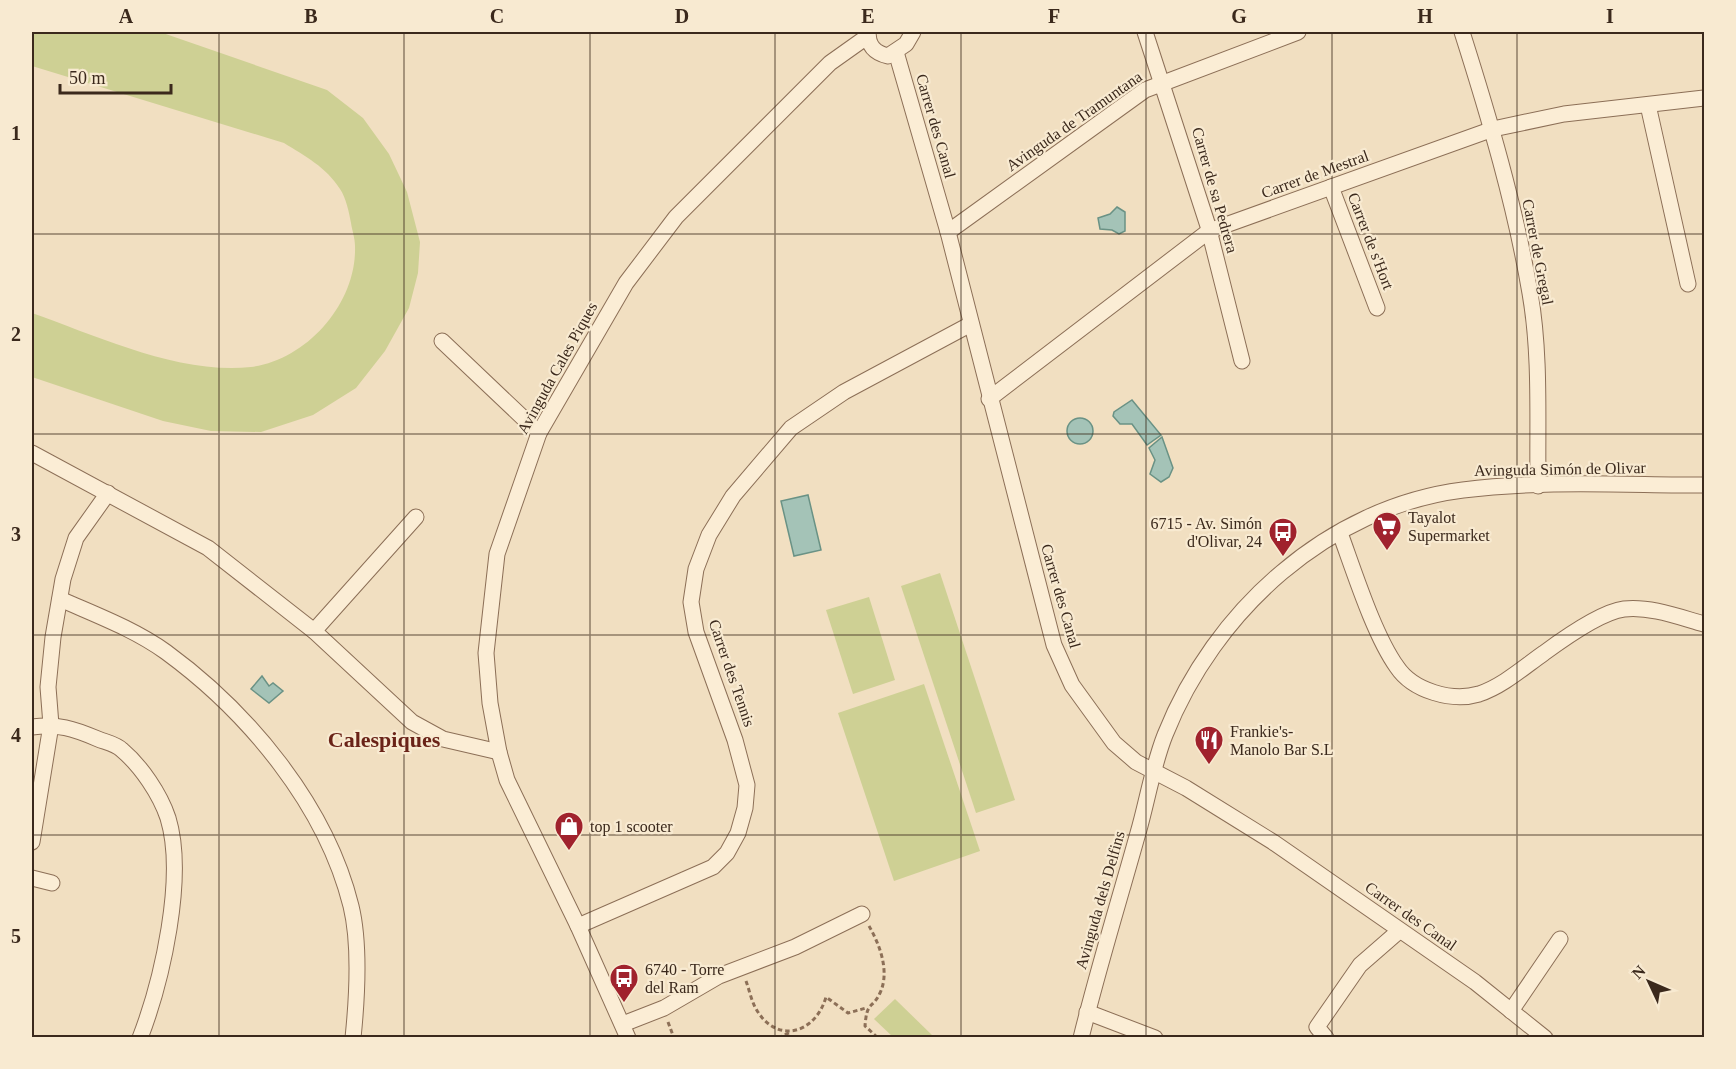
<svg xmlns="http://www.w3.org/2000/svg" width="1736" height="1069" font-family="'Times New Roman',serif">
	<rect width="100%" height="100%" fill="#f1dfc1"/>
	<!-- green -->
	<g fill="#ced094">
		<path d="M32,32H160L327,90L363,118L389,154L407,192L420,242L418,273L409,308L385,351L356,388L313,415L261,432L211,431L163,421L32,377V313C97,336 180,375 251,367C307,360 357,303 355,246C355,238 352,230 351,223C349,212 346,198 340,189C326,167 305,156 284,143L32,66Z"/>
		<polygon points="940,573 1015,800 976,813 901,586"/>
		<polygon points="869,597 895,680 853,694 826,610"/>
		<polygon points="924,684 980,851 894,881 838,713"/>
		<polygon points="895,999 934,1037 893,1037 874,1019"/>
	</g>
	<!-- water -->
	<g fill="#a4c3b7" stroke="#6a9285" stroke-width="1.5">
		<polygon points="1117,207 1125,212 1125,231 1119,234 1112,230 1100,229 1098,218 1110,214"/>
		<polygon points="1132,400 1161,435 1147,445 1132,424 1120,424 1113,416 1114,412"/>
		<circle cx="1080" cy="431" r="13"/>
		<polygon points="1162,437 1173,468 1169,477 1161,482 1150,474 1155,460 1149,448"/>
		<polygon points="808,495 821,550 794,556 781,501"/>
		<polygon points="262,676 269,686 273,683 283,691 269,703 251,689"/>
	</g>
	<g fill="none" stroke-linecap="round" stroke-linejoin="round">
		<!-- minor casing -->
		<g stroke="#8c6f57" stroke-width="17">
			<g id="minor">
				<path d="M868,32C868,46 875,53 888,56L906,44L913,32"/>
				<polyline points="1145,32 1208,226 1242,361"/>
				<path d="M1462,32C1489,117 1515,205 1530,293C1541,356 1537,422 1538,486"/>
				<polyline points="896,52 948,232 1054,645 1072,685 1114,743 1136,762 1186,788 1273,842 1475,982 1545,1038"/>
				<polyline points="1648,105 1688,284"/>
				<polyline points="1331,187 1377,308"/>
				<polyline points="948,232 1145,90 1298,32"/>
				<polyline points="442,341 539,433"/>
				<polyline points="989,399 1209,231 1493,129 1564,114 1704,98"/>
				<polyline points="32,453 208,548 314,631 412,722 443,739 499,752"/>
				<path d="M1340,533C1354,571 1374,635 1397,667C1413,691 1452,702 1479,694C1503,686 1524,667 1544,653C1563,639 1601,612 1624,609C1650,606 1679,617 1704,624"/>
				<path d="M60,599C96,615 134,629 166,652C248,712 326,805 351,906C360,943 357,999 353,1038"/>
				<polyline points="314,631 416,517"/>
				<path d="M32,727C59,724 72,728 98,739C105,742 116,744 122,750C141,766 160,794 168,818C186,877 162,981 140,1038"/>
				<polyline points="32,842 51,725 48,687 53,637 63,579 76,538 108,493"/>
				<polyline points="32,878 52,883"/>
				<polyline points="578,926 713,867 727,853 738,833 745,808 747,785 735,740 696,632 691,602 696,569 709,535 733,496 791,428 844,392 971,324"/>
				<polyline points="1511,1011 1560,939"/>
				<polyline points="1087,1012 1155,1038"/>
				<polyline points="623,1024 664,1008 719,976 795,947 862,914"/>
				<polyline points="628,1038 578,926 507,780 499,752 490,703 486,653 497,554 539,433 626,283 676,217 830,63 868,36"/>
				<path d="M1081,1038C1098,969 1119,901 1138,833C1147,802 1153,765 1165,735C1214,611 1328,507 1463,490C1542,480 1625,485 1704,485"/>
				<polyline points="1326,1038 1317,1027 1360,965 1399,931"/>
			</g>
		</g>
		<!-- path -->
		<g stroke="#8c6f57" stroke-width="3" stroke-dasharray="4.5 3" stroke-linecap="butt">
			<path d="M869,926C880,945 890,972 880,993C872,1010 867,1000 865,1026L878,1038"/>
			<path d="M746,981C749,989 751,999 755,1007C775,1045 815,1035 826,997L848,1013L866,1008"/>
			<polyline points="668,1022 674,1038"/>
			<polyline points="778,1038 791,1032"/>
		</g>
		<!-- minor -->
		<use href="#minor" stroke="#fbedd5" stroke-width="15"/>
	</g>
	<!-- grid -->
	<path fill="none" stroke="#3b291c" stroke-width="1.5" stroke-opacity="0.55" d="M219,32V1038M404,32V1038M590,32V1038M775,32V1038M961,32V1038M1146,32V1038M1332,32V1038M1517,32V1038M32,234H1704M32,434H1704M32,635H1704M32,835H1704"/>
	<!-- icons -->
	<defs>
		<g id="supermarket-pin" transform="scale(1.5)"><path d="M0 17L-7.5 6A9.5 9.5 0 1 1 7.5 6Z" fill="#a0222d" stroke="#f8ead1"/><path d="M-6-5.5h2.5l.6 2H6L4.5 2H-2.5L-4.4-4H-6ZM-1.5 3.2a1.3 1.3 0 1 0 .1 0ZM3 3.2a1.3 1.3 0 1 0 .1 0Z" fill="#fff"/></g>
		<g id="bus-pin" transform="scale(1.5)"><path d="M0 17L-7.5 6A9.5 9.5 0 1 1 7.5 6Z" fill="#a0222d" stroke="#f8ead1"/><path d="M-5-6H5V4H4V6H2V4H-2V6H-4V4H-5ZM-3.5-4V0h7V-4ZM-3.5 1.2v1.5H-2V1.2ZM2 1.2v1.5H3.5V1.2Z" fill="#fff"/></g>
		<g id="restaurant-pin" transform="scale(1.5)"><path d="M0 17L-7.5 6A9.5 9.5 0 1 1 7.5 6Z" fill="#a0222d" stroke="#f8ead1"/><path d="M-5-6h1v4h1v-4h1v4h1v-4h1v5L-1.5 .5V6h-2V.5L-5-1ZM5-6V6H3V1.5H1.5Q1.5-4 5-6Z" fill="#fff"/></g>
		<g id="shop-pin" transform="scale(1.5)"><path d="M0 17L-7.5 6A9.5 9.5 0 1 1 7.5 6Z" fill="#a0222d" stroke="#f8ead1"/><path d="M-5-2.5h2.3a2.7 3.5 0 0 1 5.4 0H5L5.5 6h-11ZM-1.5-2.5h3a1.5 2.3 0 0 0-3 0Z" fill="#fff"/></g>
	</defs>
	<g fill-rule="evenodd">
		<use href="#supermarket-pin" x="1387" y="526"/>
		<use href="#bus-pin" x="1283" y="532"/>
		<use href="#restaurant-pin" x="1209" y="740"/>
		<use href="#shop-pin" x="569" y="826"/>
		<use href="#bus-pin" x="624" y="978"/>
	</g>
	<g text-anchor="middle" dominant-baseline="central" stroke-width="4.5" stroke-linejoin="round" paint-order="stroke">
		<!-- street labels -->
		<g font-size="16" fill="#3b291c" stroke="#f8ead1">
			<text transform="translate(1074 121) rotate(-35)">Avinguda de Tramuntana</text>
			<text transform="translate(936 126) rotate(74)">Carrer des Canal</text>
			<text transform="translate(1315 174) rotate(-20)">Carrer de Mestral</text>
			<text transform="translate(1215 190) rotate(74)">Carrer de sa Pedrera</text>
			<text transform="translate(1371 241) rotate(69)">Carrer de s'Hort</text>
			<text transform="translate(1538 252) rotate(79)">Carrer de Gregal</text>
			<text transform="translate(557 368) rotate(-61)">Avinguda Cales Piques</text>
			<text transform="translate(1560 469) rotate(-1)">Avinguda Simón de Olivar</text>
			<text transform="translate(1061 596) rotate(74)">Carrer des Canal</text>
			<text transform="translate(732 673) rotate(71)">Carrer des Tennis</text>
			<text transform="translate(1100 900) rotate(-74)">Avinguda dels Delfins</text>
			<text transform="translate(1411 916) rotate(35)">Carrer des Canal</text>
		</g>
		<!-- poi labels -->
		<g font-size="16" fill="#3b291c" stroke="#f8ead1" text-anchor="start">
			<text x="1408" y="517">Tayalot<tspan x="1408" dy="18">Supermarket</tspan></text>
			<text x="1262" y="523" text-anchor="end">6715 - Av. Simón<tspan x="1262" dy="18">d'Olivar, 24</tspan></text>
			<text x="1230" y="731">Frankie's-<tspan x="1230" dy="18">Manolo Bar S.L</tspan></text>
			<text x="590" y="826">top 1 scooter</text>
			<text x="645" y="969">6740 - Torre<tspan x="645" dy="18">del Ram</tspan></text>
		</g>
		<!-- district labels -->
		<g font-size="22" font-weight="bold" fill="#6a2318" stroke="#f8ead1">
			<text x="384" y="739">Calespiques</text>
		</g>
	</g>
	<!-- border -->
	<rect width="1736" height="1069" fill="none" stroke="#f8ead1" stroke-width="66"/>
	<!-- north arrow -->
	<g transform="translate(1649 982) rotate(314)" stroke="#f8ead1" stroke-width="4.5" paint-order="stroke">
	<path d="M0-4.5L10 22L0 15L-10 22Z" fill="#3b291c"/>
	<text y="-9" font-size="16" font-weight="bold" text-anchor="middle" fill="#3b291c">N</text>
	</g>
	<!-- scale -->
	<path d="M60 84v9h111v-9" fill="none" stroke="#3b291c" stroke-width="3"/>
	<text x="69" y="84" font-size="18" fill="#3b291c" stroke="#f8ead1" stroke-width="4.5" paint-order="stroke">50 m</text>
	<rect x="33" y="33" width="1670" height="1003" fill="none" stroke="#3b291c" stroke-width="2"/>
	<g font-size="20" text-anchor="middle" font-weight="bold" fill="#3b291c">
		<text x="126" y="23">A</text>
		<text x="311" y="23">B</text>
		<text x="497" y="23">C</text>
		<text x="682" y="23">D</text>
		<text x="868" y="23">E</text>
		<text x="1054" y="23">F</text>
		<text x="1239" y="23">G</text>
		<text x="1425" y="23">H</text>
		<text x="1610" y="23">I</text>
		<text x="16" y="140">1</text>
		<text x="16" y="341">2</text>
		<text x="16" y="541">3</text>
		<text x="16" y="742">4</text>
		<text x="16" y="943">5</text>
	</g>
</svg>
